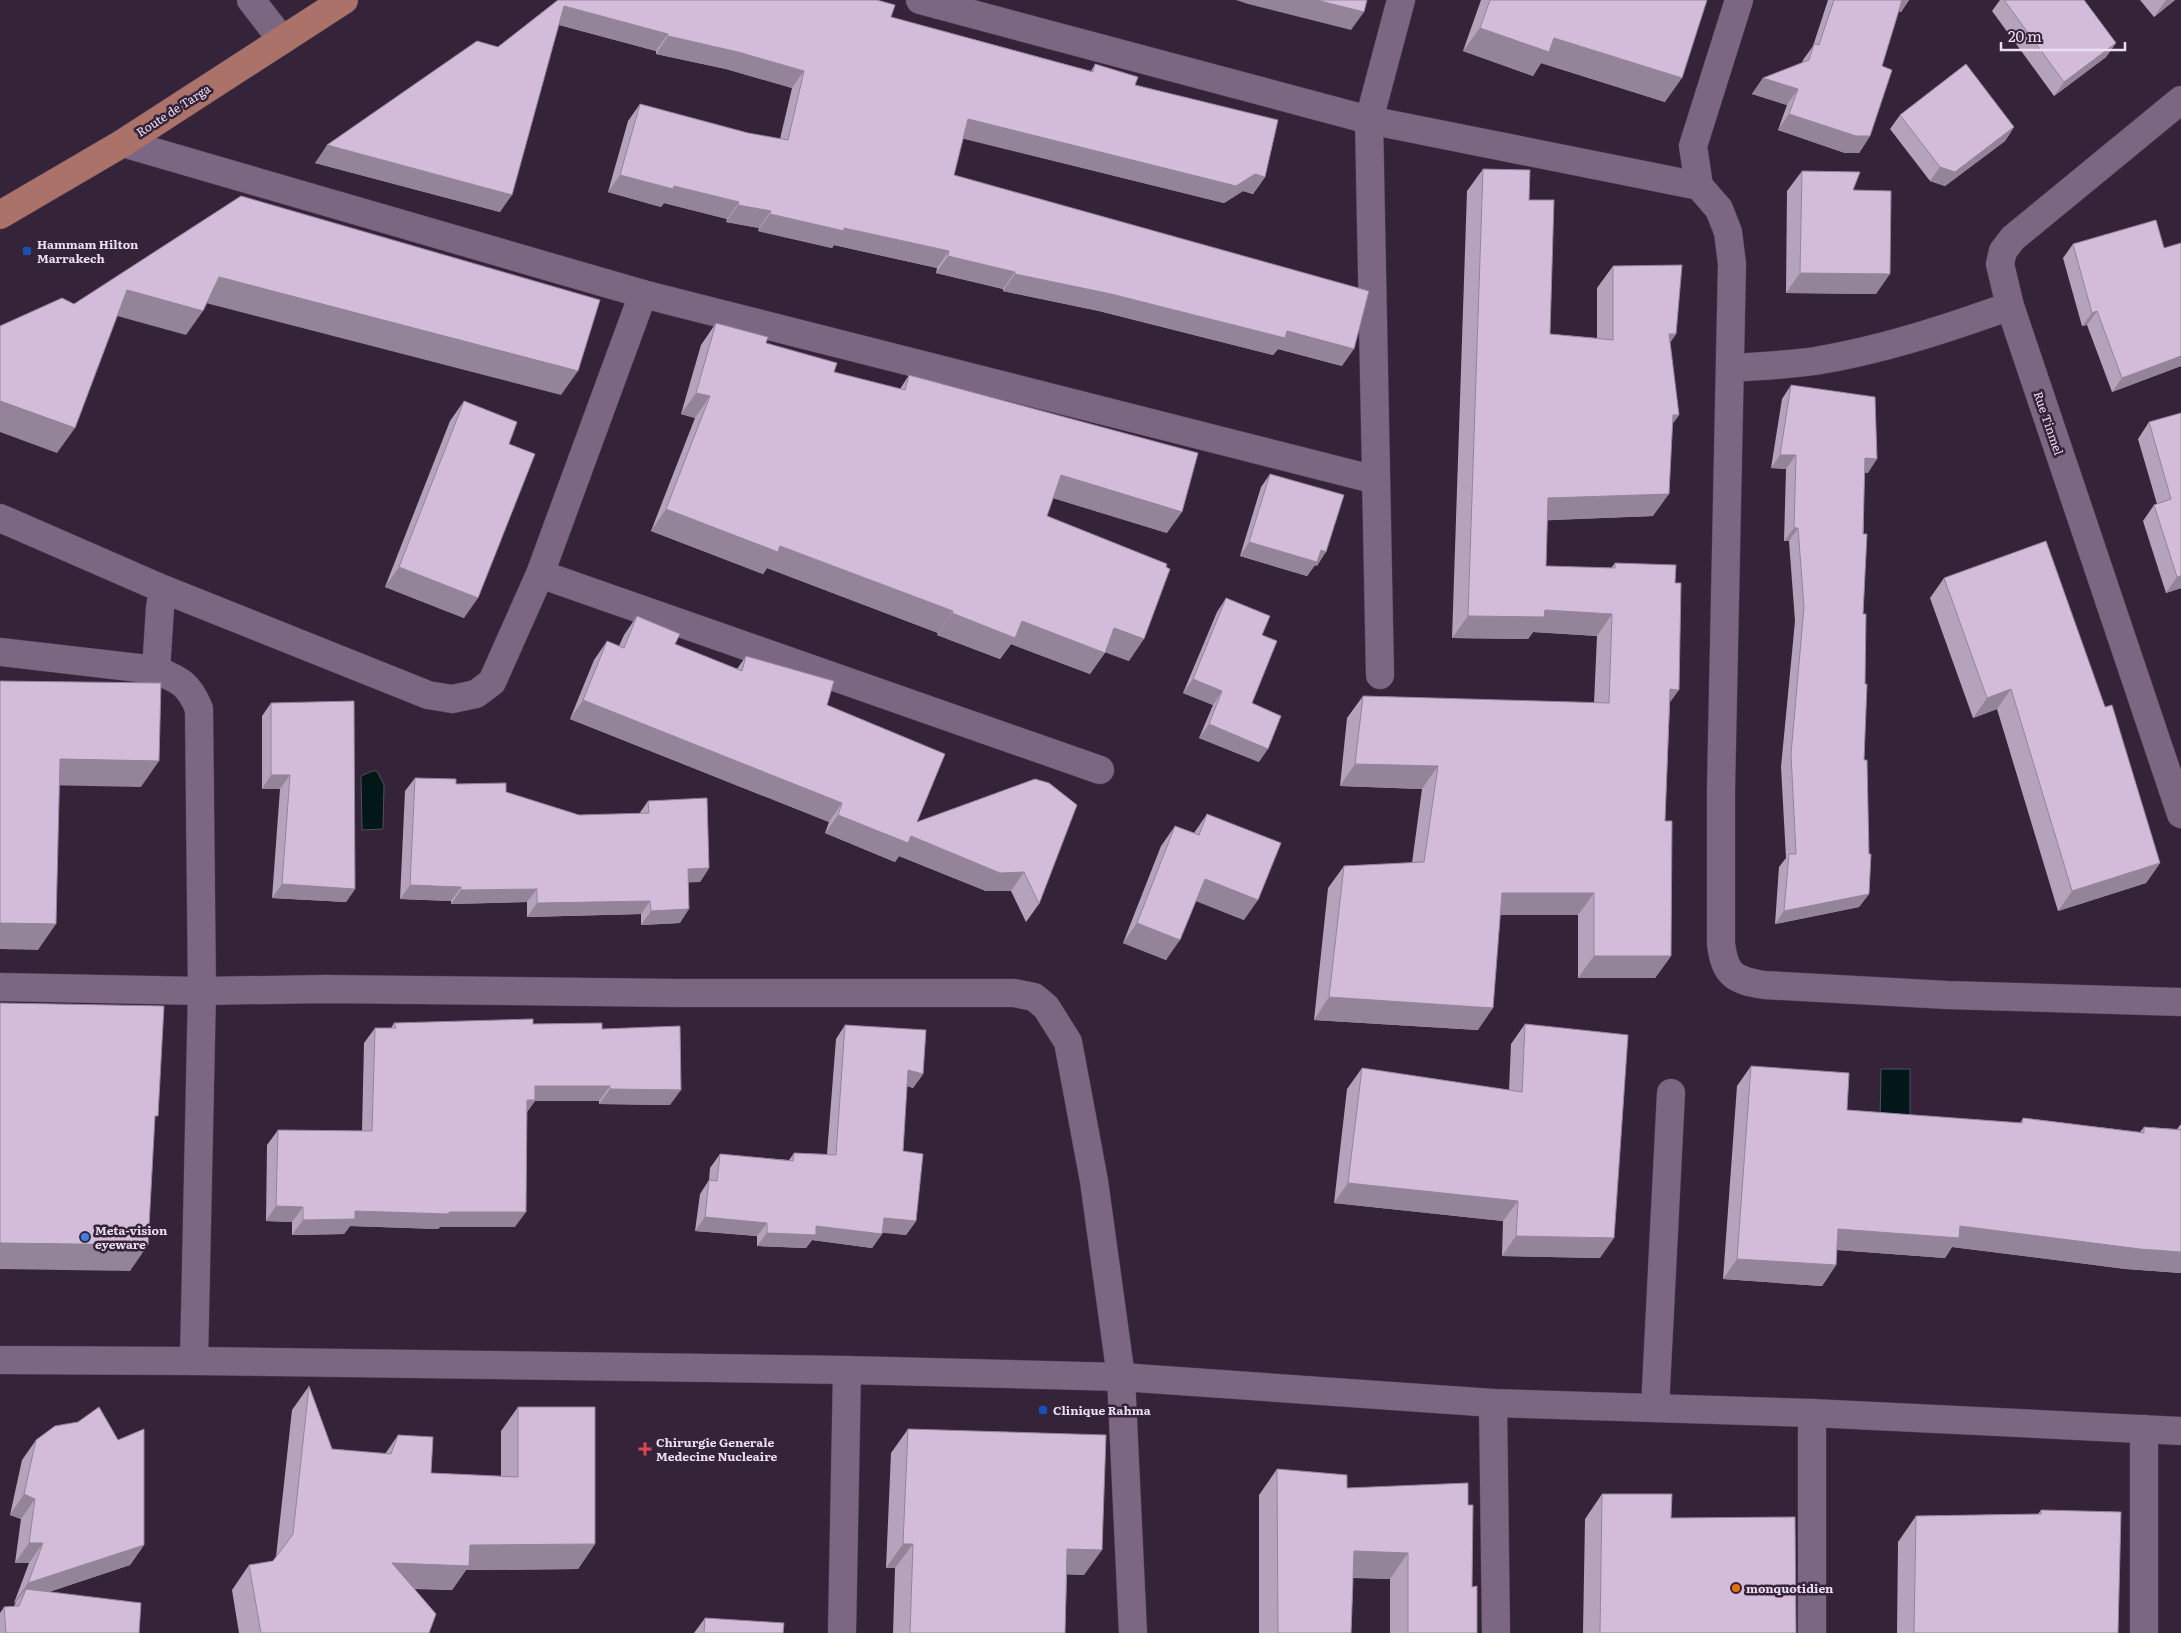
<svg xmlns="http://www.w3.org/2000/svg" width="2181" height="1633" font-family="Literata,serif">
	<rect width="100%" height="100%" fill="#35233a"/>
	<!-- water -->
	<g fill="#041718" stroke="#495358">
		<polygon points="372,771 377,771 384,785 383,829 362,830 361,776"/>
		<polygon points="1881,1069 1910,1069 1910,1124 1880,1123"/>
	</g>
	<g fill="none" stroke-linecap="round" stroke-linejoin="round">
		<!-- minor casing -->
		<g stroke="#4e3e52" stroke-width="29">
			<g id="minor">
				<polyline points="251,0 282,40"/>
				<path d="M920,0L1369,120L1699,186L1719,209L1728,232L1732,264L1721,789V944C1725,975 1734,980 1764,985L1947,995L2181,1002"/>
				<polyline points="2181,100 2013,238 2003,251 2000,264 2010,306 2181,814"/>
				<polyline points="123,143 643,294 1376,480"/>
				<polyline points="1699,186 1693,146 1739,0"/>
				<path d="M1731,368C1759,366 1788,365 1815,361C1882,350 1946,329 2010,306"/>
				<polyline points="0,518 163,589 428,695 452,699 476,694 492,682 540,574 643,294"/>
				<polyline points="540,574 1100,770"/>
				<path d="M0,652L156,670C180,680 189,684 199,709L202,991L194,1361"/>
				<polyline points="156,670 160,608 163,589"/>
				<polyline points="1380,675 1369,120 1401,0"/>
				<polyline points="0,987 202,991 325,989 677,993 1014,993 1034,997 1046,1007 1068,1042 1094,1181 1121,1377 1133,1633"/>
				<polyline points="0,1360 194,1361 847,1370 1121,1377 1493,1403 1812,1413 2181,1431"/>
				<polyline points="1493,1403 1496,1633"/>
				<polyline points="1655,1408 1671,1093"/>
				<polyline points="1812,1413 1812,1633"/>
				<polyline points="2144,1429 2144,1633"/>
				<polyline points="842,1633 847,1370"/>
			</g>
		</g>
		<!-- major casing -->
		<g stroke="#4e3e52" stroke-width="29">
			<polyline id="major" points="0,215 123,143 344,0"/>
		</g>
		<!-- minor -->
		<use href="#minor" stroke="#7c6783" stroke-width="28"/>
		<!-- major -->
		<use href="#major" stroke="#aa7269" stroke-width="28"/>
	</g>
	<!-- wall -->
	<g fill="#b5a2bb">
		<polygon points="558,0 891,17 1091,71 1095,64 1135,85 1265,177 1253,194 1243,191 1224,203 963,138 954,175 1342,366 1278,349 1273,355 1099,311 1003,291 1003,289 936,273 937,268 834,245 832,248 758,231 759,228 726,222 727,219 664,203 661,207 608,192 628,121 640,104 748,133 780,139 792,88 726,69 656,54 656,51 559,25 500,212 315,163 498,47"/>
		<polygon points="1481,0 1707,0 1665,102 1541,63 1533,76 1463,51"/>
		<polygon points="1828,0 1909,0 1901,12 1899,11 1882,66 1870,136 1859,153 1845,153 1778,130 1787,105 1752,94 1763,78 1802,63 1803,60 1813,46"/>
		<polygon points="2000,0 2084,0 2116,43 2106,57 2054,96 1992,11"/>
		<polygon points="2140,0 2175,0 2154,17"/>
		<polygon points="1900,115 2014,127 2005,141 1945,186 1930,181 1890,129"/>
		<polygon points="1483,169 1529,200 1550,334 1597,338 1597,288 1613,266 1676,334 1670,342 1679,415 1672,424 1653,516 1547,520 1546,566 1611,568 1615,563 1670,702 1665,821 1671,956 1655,978 1578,978 1578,915 1500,915 1478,1030 1314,1020 1328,888 1344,866 1412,863 1422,789 1340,786 1347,718 1363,696 1594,703 1597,636 1533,632 1528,639 1452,638 1467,191"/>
		<polygon points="1802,171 1853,190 1876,294 1786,293 1787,191"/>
		<polygon points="2073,244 2181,366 2112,392 2087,325 2082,326 2063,258"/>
		<polygon points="716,323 834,372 900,389 909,375 1167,533 1053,498 1047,516 1129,661 1105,652 1090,674 1011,644 1000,659 937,635 938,633 767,568 763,574 651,531 695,418 681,414 701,345"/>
		<polygon points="1791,385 1868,473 1864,472 1863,614 1864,760 1869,894 1859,907 1775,924 1779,867 1786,858 1781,767 1795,621 1789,541 1784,541 1786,469 1771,468 1782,399"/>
		<polygon points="464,401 509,444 464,618 385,587 450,421"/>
		<polygon points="2181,413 2181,588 2166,593 2143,521 2154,505 2157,504 2138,439 2149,422"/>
		<polygon points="1270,474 1317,566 1315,565 1307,576 1240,556 1261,487"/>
		<polygon points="1944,578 2160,863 2146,883 2058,911 1997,709 1973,718 1930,598"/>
		<polygon points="1226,598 1262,635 1252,703 1259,762 1199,738 1213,705 1183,693 1217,612"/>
		<polygon points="637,616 675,644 737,669 746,656 827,705 917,822 1035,779 1039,904 1026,922 1011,891 986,891 899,856 895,862 825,833 829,822 570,719 594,660 607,641 619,646 624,635"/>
		<polygon points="271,703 355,889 346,902 272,898 280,789 262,789 262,716"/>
		<polygon points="415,778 506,792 579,815 639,814 648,801 709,868 700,882 688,882 680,923 641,925 641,914 527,917 527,902 451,904 451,901 400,899 405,791"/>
		<polygon points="1207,814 1244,920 1196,901 1166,960 1123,943 1161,846 1175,826 1194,833"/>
		<polygon points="394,1023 533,1024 602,1029 670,1105 599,1104 599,1101 535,1101 526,1113 515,1227 440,1227 438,1229 350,1226 344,1234 292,1235 292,1222 266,1221 267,1145 278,1130 362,1131 364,1043 375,1028 391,1028"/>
		<polygon points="1525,1024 1600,1258 1502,1256 1503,1221 1334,1203 1347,1089 1362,1068 1509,1090 1511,1044"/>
		<polygon points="845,1025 923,1074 913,1088 907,1086 903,1151 916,1221 906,1235 882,1232 882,1234 872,1248 812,1240 806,1248 757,1246 757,1236 695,1231 700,1194 709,1180 710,1168 720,1154 789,1160 794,1153 827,1154 836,1039"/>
		<polygon points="1751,1066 1847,1110 2020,1123 2023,1118 2140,1132 2144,1127 2177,1129 2181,1124 2181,1273 2126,1269 1952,1247 1945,1258 1837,1250 1836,1265 1822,1286 1723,1279 1737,1086"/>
		<polygon points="309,1386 332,1449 385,1454 398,1435 431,1473 501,1476 501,1431 518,1407 595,1544 578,1569 466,1570 452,1590 414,1589 429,1633 239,1633 232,1590 249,1565 273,1561 276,1557 292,1410"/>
		<polygon points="908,1429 1084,1575 1067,1574 1065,1633 893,1633 895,1568 886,1568 891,1453"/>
		<polygon points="36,1440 144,1545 130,1565 49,1592 139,1633 0,1633 0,1613 4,1607 14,1606 16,1602 14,1603 29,1563 15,1563 21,1519 10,1515 22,1460"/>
		<polygon points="1277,1469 1347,1488 1468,1505 1472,1587 1477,1633 1390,1633 1390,1579 1353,1578 1351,1633 1259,1633 1259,1495"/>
		<polygon points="1602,1494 1671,1518 1796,1633 1583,1633 1585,1519"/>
		<polygon points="2041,1510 2118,1633 1897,1633 1898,1542 1916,1516 2038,1514"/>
		<polygon points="705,1618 783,1633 694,1633"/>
	</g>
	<!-- shaded-wall -->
	<g fill="#938499">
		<polygon points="1236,0 1316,0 1364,12 1351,30 1248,4"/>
		<polygon points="1900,0 1909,0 1901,12 1893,9"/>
		<polygon points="2166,0 2175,0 2154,17"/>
		<polygon points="564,6 668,34 656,51 552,23"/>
		<polygon points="1480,28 1554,38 1682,78 1665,102 1541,63 1533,76 1463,51"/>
		<polygon points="668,36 738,52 804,71 792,88 726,69 656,54"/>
		<polygon points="2116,43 2106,57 2054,96 2064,82"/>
		<polygon points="1763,78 1798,89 1787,105 1752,94"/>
		<polygon points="1789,114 1870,136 1859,153 1845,153 1778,130"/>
		<polygon points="968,119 1255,174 1265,177 1253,194 1243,191 1224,203 956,137"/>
		<polygon points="2014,127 2005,141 1945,186 1930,181 1940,167"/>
		<polygon points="327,145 512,195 500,212 315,163"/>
		<polygon points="620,175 674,186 739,202 727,219 664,203 661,207 608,192"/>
		<polygon points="738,205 771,211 759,228 726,222"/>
		<polygon points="770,214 844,228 949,251 937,268 834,245 832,248 758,231"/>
		<polygon points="948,256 1015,272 1003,289 936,273"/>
		<polygon points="1800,273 1890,274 1876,294 1786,293"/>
		<polygon points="1015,274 1287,331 1354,349 1342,366 1278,349 1273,355 1099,311 1003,291"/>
		<polygon points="219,277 578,371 561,395 202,302"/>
		<polygon points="127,290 203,311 186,335 110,314"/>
		<polygon points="2097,311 2087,325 2082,326 2092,313"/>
		<polygon points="1669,334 1676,334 1661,356"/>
		<polygon points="2181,356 2181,366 2112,392 2122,378"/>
		<polygon points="696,393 710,396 695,418 681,414"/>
		<polygon points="0,401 75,428 57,453 0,432"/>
		<polygon points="1673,415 1679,415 1663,437"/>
		<polygon points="1780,455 1796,455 1786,469 1771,468"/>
		<polygon points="1865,458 1877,459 1868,473 1855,472"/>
		<polygon points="1061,475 1182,512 1167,533 1046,496"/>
		<polygon points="1669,494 1653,516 1532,521 1548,498"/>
		<polygon points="666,509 780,546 953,611 938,633 767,568 763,574 651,531"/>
		<polygon points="1794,528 1798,528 1789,541 1784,541"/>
		<polygon points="1249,542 1321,550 1326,552 1317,566 1315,565 1307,576 1240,556"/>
		<polygon points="399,567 478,598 464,618 385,587"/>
		<polygon points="2181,576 2181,588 2166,593 2177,577"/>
		<polygon points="1545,610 1612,614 1597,636 1533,632 1528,639 1452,638 1468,616"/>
		<polygon points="952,613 1022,621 1105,653 1090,674 1011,644 1000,659 937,635"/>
		<polygon points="1114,628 1144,639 1129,661 1099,650"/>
		<polygon points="1193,679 1222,691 1213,705 1183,693"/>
		<polygon points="1670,689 1679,690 1663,712"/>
		<polygon points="2011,689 1997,709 1973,718 1987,698"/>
		<polygon points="583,700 842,803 829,822 570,719"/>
		<polygon points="1209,724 1268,749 1259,762 1199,738"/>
		<polygon points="60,759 159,761 141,787 41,785"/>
		<polygon points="1355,764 1438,766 1422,789 1340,786"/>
		<polygon points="271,775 290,775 280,789 262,789"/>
		<polygon points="838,815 911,836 1024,872 1011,891 986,891 899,856 895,862 825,833"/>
		<polygon points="2160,863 2146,883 2058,911 2072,891"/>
		<polygon points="709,868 700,882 678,883 688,869"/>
		<polygon points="1205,879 1258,900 1244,920 1191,899"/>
		<polygon points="282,884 355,889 346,902 272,898"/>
		<polygon points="410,885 461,887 451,901 400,899"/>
		<polygon points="537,889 527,902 451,904 461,890"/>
		<polygon points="1502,893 1594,893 1578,915 1487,915"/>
		<polygon points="1869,894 1859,907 1775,924 1784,911"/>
		<polygon points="650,901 641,914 527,917 537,903"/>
		<polygon points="689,909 680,923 641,925 651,911"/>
		<polygon points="0,923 56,924 38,950 0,949"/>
		<polygon points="1137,923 1180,940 1166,960 1123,943"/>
		<polygon points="1594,956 1671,956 1655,978 1578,978"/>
		<polygon points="1329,997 1493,1008 1478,1030 1314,1020"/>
		<polygon points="908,1070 923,1074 913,1088 898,1083"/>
		<polygon points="535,1086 610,1086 599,1101 535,1101 525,1115 516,1116"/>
		<polygon points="610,1089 681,1090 670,1105 599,1104"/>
		<polygon points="1348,1183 1518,1201 1503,1221 1334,1203"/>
		<polygon points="276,1206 303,1207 292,1222 266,1221"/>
		<polygon points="355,1211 449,1212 526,1212 515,1227 440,1227 438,1229 350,1226 344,1234 292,1235 303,1220"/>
		<polygon points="705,1217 767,1223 757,1236 695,1231"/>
		<polygon points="884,1218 916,1221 906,1235 874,1232"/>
		<polygon points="816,1226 882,1234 872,1248 812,1240 806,1248 757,1246 767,1233"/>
		<polygon points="1960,1226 2181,1252 2181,1273 2126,1269 1952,1247 1945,1258 1824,1249 1838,1229"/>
		<polygon points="1516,1236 1614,1238 1600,1258 1502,1256"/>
		<polygon points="0,1243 148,1245 130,1271 0,1269"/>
		<polygon points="1737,1259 1836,1265 1822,1286 1723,1279"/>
		<polygon points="24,1494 35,1499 21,1519 10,1515"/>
		<polygon points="29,1543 43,1543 29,1563 15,1563"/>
		<polygon points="595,1544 578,1569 466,1570 452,1590 375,1587 392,1563 470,1545"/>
		<polygon points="903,1544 913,1544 895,1568 886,1568"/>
		<polygon points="144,1545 130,1565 21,1601 26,1589 16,1602 14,1603 28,1583"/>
		<polygon points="1067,1549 1102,1550 1084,1575 1050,1574"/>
		<polygon points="1354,1551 1408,1553 1390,1579 1336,1577"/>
	</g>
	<!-- building -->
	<g fill="#d2bcda" stroke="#938499">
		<polygon points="558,0 877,0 895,5 891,17 1093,72 1095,64 1138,77 1135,85 1278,120 1265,177 1255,174 1236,186 968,119 954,175 1369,291 1354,349 1287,331 1285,338 1111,294 1015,274 1015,272 948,256 949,251 844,228 844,231 770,214 771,211 738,205 739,202 674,186 673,189 620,175 640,104 748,133 788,140 804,71 738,52 668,36 668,34 564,6 512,195 327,145 477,41 498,47"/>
		<polygon points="1316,0 1367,0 1364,12"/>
		<polygon points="1490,0 1707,0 1682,78 1554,38 1549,52 1480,28"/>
		<polygon points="1834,0 1902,0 1882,66 1892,70 1870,136 1856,136 1789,114 1798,89 1763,78 1809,60 1814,44 1819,45"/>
		<polygon points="2004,0 2084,0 2116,43 2064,82"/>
		<polygon points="1966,64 2014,127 1955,172 1940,167 1900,115"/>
		<polygon points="1483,169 1530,170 1529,200 1554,200 1550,334 1613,340 1613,266 1682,265 1676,334 1669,334 1679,415 1673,415 1669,494 1548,498 1546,566 1615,568 1615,563 1676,565 1675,583 1681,583 1679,690 1670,689 1665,821 1672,821 1671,956 1594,956 1594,893 1502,893 1493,1008 1329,997 1344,866 1424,862 1438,766 1355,764 1363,696 1609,703 1612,614 1545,610 1544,617 1468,616"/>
		<polygon points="1802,171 1860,172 1853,190 1891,191 1890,274 1800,273"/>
		<polygon points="241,196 600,300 578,371 219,277 203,311 127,290 75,428 0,401 0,326 62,298 74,304"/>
		<polygon points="2156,220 2164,248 2181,243 2181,356 2122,378 2097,311 2092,313 2073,244"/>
		<polygon points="716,323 768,337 766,343 837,363 834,372 905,390 909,375 1198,453 1182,512 1061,475 1047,516 1167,564 1166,567 1170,569 1144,639 1114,628 1105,653 1022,621 1015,638 952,613 953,611 780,546 778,552 666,509 710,396 696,393"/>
		<polygon points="1791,385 1875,397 1877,459 1865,458 1863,534 1867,534 1863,614 1866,614 1865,684 1867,684 1864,760 1867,760 1869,854 1871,854 1869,894 1784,911 1789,854 1796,854 1791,754 1804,607 1798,528 1794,528 1796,455 1780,455"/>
		<polygon points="464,401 517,422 509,444 535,454 478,598 399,567"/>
		<polygon points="2181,413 2181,576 2177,577 2154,505 2171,499 2149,422"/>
		<polygon points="1270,474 1344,495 1326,552 1321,550 1317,562 1249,542"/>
		<polygon points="2046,541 2105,707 2112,705 2160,863 2072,891 2011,689 1987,698 1944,578"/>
		<polygon points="1226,598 1270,616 1262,635 1277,641 1252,703 1281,716 1268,749 1209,724 1222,691 1193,679"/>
		<polygon points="637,616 680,634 675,644 742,671 746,656 834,681 827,705 945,754 917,822 1035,779 1049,783 1077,805 1039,904 1024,872 1000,873 911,836 908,843 838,815 842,803 583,700 607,641 624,648"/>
		<polygon points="0,681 161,683 159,761 60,759 56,924 0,923"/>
		<polygon points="354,701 355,889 282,884 290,775 271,775 271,703"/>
		<polygon points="415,778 456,779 456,784 506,783 506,792 579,815 649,813 648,801 707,798 709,868 688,869 689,909 651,911 650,901 537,903 537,889 461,890 461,887 410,885"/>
		<polygon points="1207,814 1281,843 1258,900 1205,879 1180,940 1137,923 1175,826 1199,835"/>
		<polygon points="0,1003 164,1006 158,1116 155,1116 148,1245 0,1243"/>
		<polygon points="533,1019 533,1024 602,1023 602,1029 680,1026 681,1090 610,1089 610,1086 535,1086 535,1100 527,1100 526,1212 449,1212 449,1214 355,1211 355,1219 303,1220 303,1207 276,1206 278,1130 372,1131 375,1028 396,1028 394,1023"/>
		<polygon points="1525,1024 1628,1035 1614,1238 1516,1236 1518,1201 1348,1183 1362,1068 1522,1092"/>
		<polygon points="845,1025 926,1030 923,1074 908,1070 903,1151 923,1154 916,1221 884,1218 882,1234 816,1226 816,1235 767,1233 767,1223 705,1217 709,1180 717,1181 720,1154 793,1161 794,1153 836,1155"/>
		<polygon points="1751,1066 1849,1073 1847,1110 2022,1123 2023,1118 2144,1133 2144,1127 2181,1130 2181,1252 2140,1249 1960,1226 1959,1238 1838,1229 1836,1265 1737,1259"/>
		<polygon points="309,1386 332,1449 391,1454 398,1435 433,1437 431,1473 518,1477 518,1407 595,1407 595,1544 470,1545 469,1566 392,1563 436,1614 429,1633 261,1633 249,1565 273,1561 293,1534"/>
		<polygon points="99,1407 118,1440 144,1429 144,1545 28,1583 43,1543 29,1543 35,1499 24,1494 36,1440 55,1426 78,1422"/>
		<polygon points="908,1429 1106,1435 1102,1550 1067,1549 1065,1633 910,1633 913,1544 903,1544"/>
		<polygon points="1277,1469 1347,1475 1347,1488 1468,1483 1468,1505 1473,1505 1472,1587 1477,1586 1477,1633 1408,1633 1408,1553 1354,1551 1351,1633 1278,1633"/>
		<polygon points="1602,1494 1672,1494 1671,1518 1795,1517 1796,1633 1600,1633"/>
		<polygon points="2041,1510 2121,1512 2118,1633 1914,1633 1916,1516 2041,1514"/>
		<polygon points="26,1589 141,1603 139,1633 6,1633 4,1607 19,1606"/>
		<polygon points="705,1618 784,1623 783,1633 704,1633"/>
	</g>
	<!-- markers -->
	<g fill="#1a4fb4" stroke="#35233a" stroke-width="2">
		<rect x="22" y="246" width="10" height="10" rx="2.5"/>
		<rect x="1038" y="1405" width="10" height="10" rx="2.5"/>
	</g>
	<circle fill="#3f7fe0" stroke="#35233a" stroke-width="2" cx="85" cy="1237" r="5"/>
	<path fill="#e0444e" stroke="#35233a" stroke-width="2" d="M642.5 1441.5h5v5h5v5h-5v5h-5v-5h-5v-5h5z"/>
	<circle fill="#e8710a" stroke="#35233a" stroke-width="2" cx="1736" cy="1588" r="5"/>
	<g text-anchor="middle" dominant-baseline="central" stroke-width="5" stroke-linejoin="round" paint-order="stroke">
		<!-- street labels -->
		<g font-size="12" fill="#ebdfef" stroke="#35233a">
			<text transform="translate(173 110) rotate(-33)">Route de Targa</text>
			<text transform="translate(2049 423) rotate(71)">Rue Tinmel</text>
		</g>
		<!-- poi labels -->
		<g font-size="12" font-weight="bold" fill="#ebdfef" stroke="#35233a" text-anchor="start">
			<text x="37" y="244">Hammam Hilton<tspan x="37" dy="14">Marrakech</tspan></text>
			<text x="95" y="1230">Meta-vision<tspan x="95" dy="14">eyeware</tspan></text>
			<text x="1053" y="1410">Clinique Rahma</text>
			<text x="656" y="1442">Chirurgie Generale<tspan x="656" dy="14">Medecine Nucleaire</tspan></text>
			<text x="1746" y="1588">monquotidien</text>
		</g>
	</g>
	<!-- scale -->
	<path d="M2001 42v8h124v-8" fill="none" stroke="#ebdfef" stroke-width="2.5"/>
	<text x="2008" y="42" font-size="15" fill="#ebdfef" stroke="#35233a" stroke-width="4" paint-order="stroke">20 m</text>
</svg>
